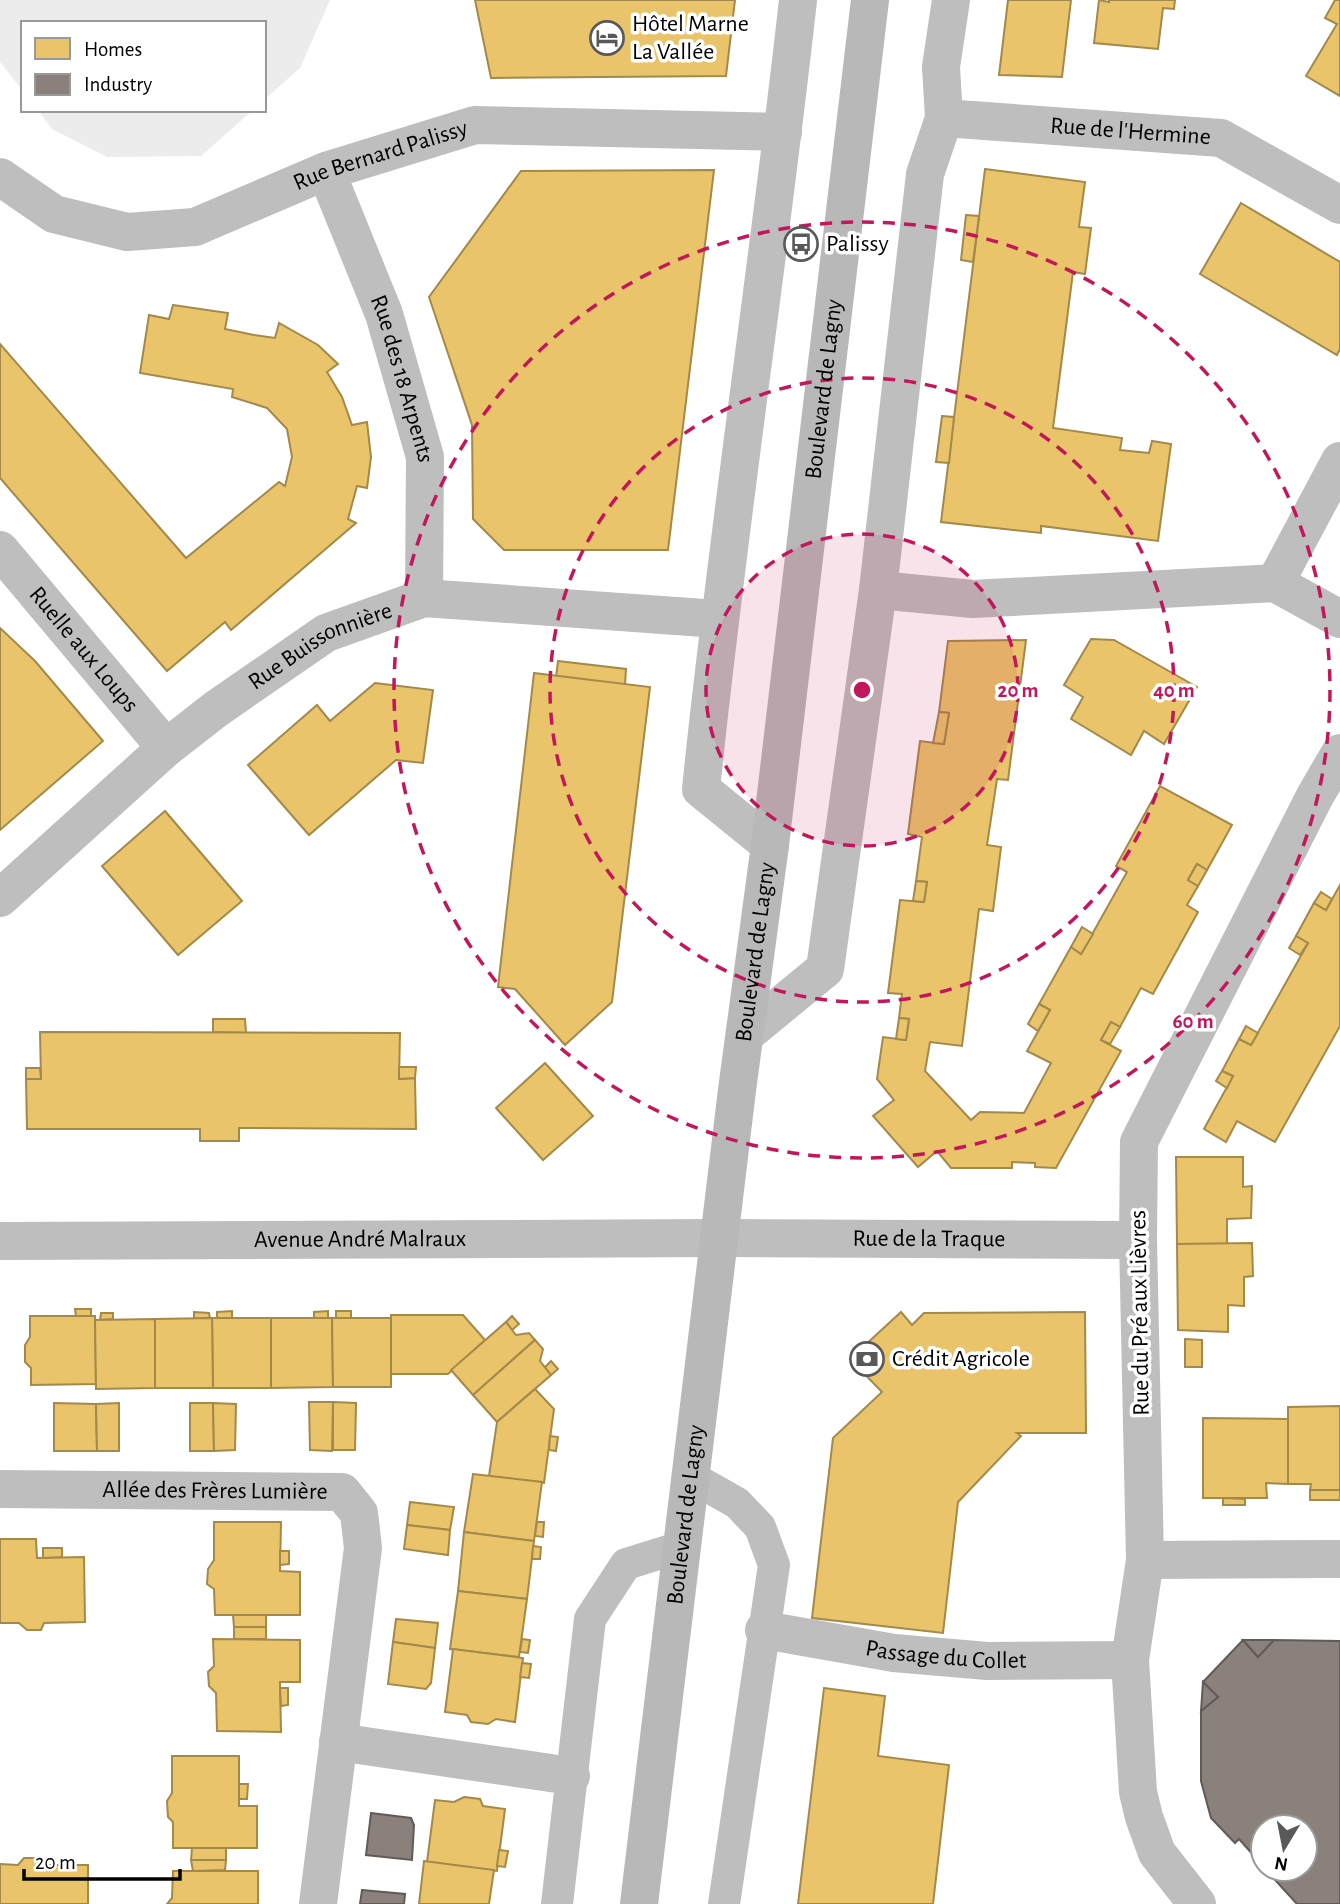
<svg xmlns="http://www.w3.org/2000/svg" width="1340" height="1904" font-family="'Alegreya Sans',sans-serif">
	<rect width="100%" height="100%" fill="#fff"/>
	<!-- green -->
	<g fill="#ececec">
		<polygon points="0,0 330,0 300,68 264,100 264,23 23,23 23,91 0,62"/>
		<polygon points="38,110 253,110 201,156 107,157 52,129"/>
	</g>
	<!-- homes -->
	<g fill="#e9c46a" stroke="#a3894a" stroke-width="2">
		<polygon points="475,0 735,0 726,76 491,78"/>
		<polygon points="1008,0 1071,0 1062,77 999,75"/>
		<polygon points="1099,0 1109,2 1109,0 1175,0 1174,9 1163,8 1158,49 1094,43"/>
		<polygon points="1335,0 1340,0 1340,96 1306,76 1337,24 1325,18"/>
		<polygon points="985,169 1085,182 1079,227 1091,228 1085,274 1073,272 1053,428 1122,438 1120,450 1149,453 1152,441 1171,444 1158,541 1041,526 1041,533 941,522"/>
		<polygon points="714,170 668,550 504,550 473,519 472,425 429,297 521,171"/>
		<polygon points="1241,203 1340,262 1340,349 1337,355 1200,274"/>
		<polygon points="966,215 979,216 973,262 961,260"/>
		<polygon points="173,305 228,313 225,329 254,335 275,338 279,323 318,345 338,364 327,372 342,397 352,425 367,422 371,457 367,488 357,486 348,519 356,523 231,630 225,622 167,671 0,478 0,344 186,558 279,482 285,486 292,457 287,429 267,408 232,397 233,389 140,373 149,315 169,319"/>
		<polygon points="942,416 954,417 949,463 936,462"/>
		<polygon points="0,628 35,661 103,741 0,830"/>
		<polygon points="1091,639 1114,640 1197,687 1164,744 1144,731 1131,755 1071,719 1083,697 1064,685"/>
		<polygon points="1026,640 1008,780 997,779 987,845 1001,847 993,911 979,909 962,1046 930,1042 925,1071 971,1120 980,1112 1024,1113 1051,1063 1027,1051 1050,1010 1039,1004 1071,947 1081,954 1127,872 1116,866 1160,786 1232,825 1207,870 1197,864 1188,880 1198,886 1187,905 1198,912 1153,994 1141,988 1120,1027 1111,1022 1101,1040 1121,1051 1056,1168 1035,1167 1035,1163 1012,1162 1012,1168 951,1168 937,1151 918,1167 873,1116 894,1100 877,1079 883,1037 906,1040 909,1019 899,1018 902,994 888,993 900,900 924,902 927,882 916,881 922,837 908,834 920,741 944,744 949,713 939,712 948,641"/>
		<polygon points="558,661 626,669 625,685 556,677"/>
		<polygon points="534,673 650,687 612,1002 565,1045 515,989 498,987"/>
		<polygon points="375,683 433,690 423,763 396,760 309,835 248,765 317,705 330,721"/>
		<polygon points="939,712 949,713 944,744 933,743"/>
		<polygon points="165,811 242,901 178,955 102,866"/>
		<polygon points="1197,864 1207,870 1198,886 1188,880"/>
		<polygon points="916,881 927,882 924,902 913,901"/>
		<polygon points="1340,885 1340,1026 1275,1142 1237,1121 1226,1142 1204,1129 1233,1076 1222,1071 1239,1039 1251,1045 1308,943 1296,936 1314,903 1326,910"/>
		<polygon points="1321,892 1332,899 1326,910 1314,903"/>
		<polygon points="1082,927 1093,934 1081,954 1071,947"/>
		<polygon points="1296,936 1308,943 1300,955 1289,948"/>
		<polygon points="1039,1004 1050,1010 1038,1031 1028,1024"/>
		<polygon points="899,1018 909,1019 906,1040 896,1039"/>
		<polygon points="213,1019 245,1019 246,1033 213,1032"/>
		<polygon points="1111,1022 1120,1027 1110,1044 1101,1040"/>
		<polygon points="1246,1026 1258,1033 1251,1045 1239,1039"/>
		<polygon points="40,1032 400,1033 399,1079 415,1078 416,1129 239,1128 239,1141 200,1141 200,1129 27,1129 26,1079 41,1079"/>
		<polygon points="545,1063 593,1116 543,1160 496,1108"/>
		<polygon points="399,1067 416,1067 415,1078 399,1079"/>
		<polygon points="26,1068 40,1068 41,1079 26,1079"/>
		<polygon points="1222,1071 1233,1076 1227,1088 1216,1081"/>
		<polygon points="1176,1157 1243,1157 1243,1187 1252,1186 1251,1218 1227,1219 1227,1244 1177,1244"/>
		<polygon points="1252,1243 1253,1276 1244,1277 1244,1306 1228,1305 1228,1332 1178,1330 1177,1244"/>
		<polygon points="75,1309 91,1309 91,1316 76,1316"/>
		<polygon points="232,1311 232,1318 217,1318 217,1312"/>
		<polygon points="328,1311 328,1319 314,1318 314,1312"/>
		<rect x="336" y="1311" width="15" height="7"/>
		<polygon points="194,1312 209,1313 210,1318 194,1319"/>
		<polygon points="901,1312 912,1325 924,1313 1085,1312 1086,1433 1017,1433 1021,1436 958,1502 943,1633 812,1618 833,1438 882,1392 850,1359"/>
		<polygon points="101,1313 113,1313 113,1319 100,1320"/>
		<polygon points="391,1315 463,1315 485,1340 448,1374 391,1374"/>
		<polygon points="30,1316 95,1316 96,1384 31,1385 31,1368 25,1362 25,1345 30,1337"/>
		<polygon points="512,1316 519,1324 512,1330 506,1322"/>
		<polygon points="212,1318 271,1318 271,1388 213,1388"/>
		<polygon points="212,1318 213,1388 155,1388 155,1319"/>
		<polygon points="271,1318 332,1318 333,1387 271,1388"/>
		<polygon points="332,1318 391,1318 391,1387 333,1387"/>
		<polygon points="155,1319 155,1388 96,1389 95,1320"/>
		<polygon points="506,1322 516,1335 529,1333 535,1340 473,1395 451,1370"/>
		<polygon points="1185,1339 1202,1340 1202,1367 1185,1367"/>
		<polygon points="535,1340 543,1349 540,1361 551,1375 497,1422 473,1395"/>
		<polygon points="551,1361 558,1369 551,1375 545,1367"/>
		<polygon points="535,1389 554,1409 544,1483 489,1476 497,1422"/>
		<polygon points="309,1402 333,1402 332,1451 310,1450"/>
		<polygon points="333,1402 356,1403 355,1450 333,1450"/>
		<polygon points="54,1403 96,1404 97,1451 54,1451"/>
		<polygon points="119,1403 119,1451 97,1451 96,1404"/>
		<polygon points="190,1403 213,1403 214,1451 190,1451"/>
		<polygon points="213,1403 236,1404 235,1450 214,1451"/>
		<polygon points="1340,1406 1340,1490 1310,1490 1311,1484 1288,1484 1288,1407"/>
		<polygon points="1203,1418 1288,1419 1288,1484 1266,1483 1267,1498 1203,1498"/>
		<polygon points="550,1436 558,1437 556,1451 549,1450"/>
		<polygon points="473,1474 542,1482 534,1541 464,1532"/>
		<rect x="1310" y="1490" width="30" height="10"/>
		<polygon points="1223,1498 1245,1499 1245,1505 1223,1505"/>
		<polygon points="410,1502 454,1507 450,1530 407,1525"/>
		<polygon points="214,1522 281,1522 280,1571 300,1572 300,1615 215,1615 214,1589 207,1584 208,1569 214,1560"/>
		<polygon points="537,1522 544,1522 543,1537 535,1536"/>
		<polygon points="407,1525 450,1530 448,1555 404,1549"/>
		<polygon points="464,1532 534,1541 527,1599 458,1591"/>
		<polygon points="0,1539 36,1539 37,1558 84,1557 85,1622 44,1623 41,1630 27,1630 19,1623 0,1623"/>
		<polygon points="533,1546 541,1547 540,1559 532,1559"/>
		<polygon points="43,1548 62,1548 62,1557 43,1558"/>
		<polygon points="280,1551 289,1551 289,1564 280,1565"/>
		<polygon points="458,1591 527,1599 519,1657 450,1649"/>
		<polygon points="233,1615 266,1615 266,1627 234,1627"/>
		<polygon points="396,1619 438,1623 435,1648 393,1642"/>
		<rect x="234" y="1627" width="32" height="12"/>
		<polygon points="213,1639 300,1640 300,1682 280,1682 281,1732 217,1731 216,1693 209,1686 208,1672 214,1666"/>
		<polygon points="522,1639 530,1640 528,1653 520,1652"/>
		<polygon points="393,1642 435,1648 431,1683 426,1689 388,1684"/>
		<polygon points="453,1649 523,1658 515,1722 496,1719 488,1724 471,1722 467,1715 445,1712"/>
		<polygon points="522,1663 531,1664 529,1678 520,1677"/>
		<polygon points="280,1688 288,1688 288,1705 281,1706"/>
		<polygon points="824,1688 885,1696 878,1756 949,1765 933,1904 798,1904"/>
		<polygon points="172,1756 239,1756 239,1806 257,1806 257,1848 173,1848 173,1822 168,1817 167,1801 172,1793"/>
		<polygon points="239,1784 248,1784 247,1799 239,1799"/>
		<polygon points="464,1797 480,1799 483,1806 505,1809 497,1871 427,1862 435,1800 454,1802"/>
		<polygon points="192,1848 226,1848 226,1860 191,1860"/>
		<polygon points="499,1850 508,1851 505,1867 497,1866"/>
		<polygon points="24,1858 43,1858 46,1865 88,1865 88,1904 0,1904 0,1864 18,1865"/>
		<polygon points="191,1860 226,1860 225,1870 193,1871"/>
		<polygon points="424,1861 494,1870 489,1904 419,1904"/>
		<polygon points="173,1871 258,1871 258,1904 167,1904 172,1898"/>
	</g>
	<!-- industry -->
	<g fill="#8a817c" stroke="#615a57" stroke-width="2">
		<polygon points="1243,1640 1258,1657 1274,1640 1340,1641 1340,1904 1297,1904 1265,1869 1305,1869 1305,1827 1263,1827 1263,1866 1239,1839 1235,1843 1211,1818 1201,1781 1201,1711 1218,1697 1203,1682"/>
		<polygon points="1243,1640 1274,1640 1258,1657"/>
		<polygon points="1203,1682 1218,1697 1201,1711"/>
		<polygon points="371,1813 411,1818 414,1825 412,1860 366,1855"/>
		<polygon points="362,1890 405,1894 404,1904 360,1904"/>
	</g>
	<g fill="none" stroke-linecap="round" stroke-linejoin="round">
		<!-- service -->
		<g stroke="#bebebe" stroke-width="32">
			<polyline points="691,1477 737,1503 760,1527 774,1565 724,1904"/>
			<polyline points="557,1904 590,1619 626,1564 681,1547"/>
		</g>
		<!-- minor -->
		<g stroke="#bebebe" stroke-width="38">
			<path id="s1" d="M944,118L1221,138L1340,205"/>
			<path id="s2" d="M326,171L384,314L425,457L424,598"/>
			<path id="s3" d="M0,177L54,214L127,232L195,227L326,171L475,125L783,132"/>
			<path id="s4" d="M0,550L166,748"/>
			<polyline points="1275,583 1340,461"/>
			<polyline points="878,590 973,599 1275,583 1340,619"/>
			<path d="M770,845L701,789C728,525 769,263 798,0"/>
			<path id="s5" d="M0,898L166,748L216,709L326,633L424,598L718,619"/>
			<polyline points="746,1034 825,969 878,590 925,174 944,118 941,67 951,0"/>
			<path id="s6" d="M721,1238L1138,1240"/>
			<path id="s7" d="M0,1489L342,1492L359,1513L363,1548L318,1904"/>
			<polyline points="1145,1560 1340,1559"/>
			<path id="s8" d="M764,1630L894,1653L987,1661L1130,1660"/>
			<polyline points="338,1742 571,1776"/>
			<polyline points="1197,1904 1157,1853 1144,1817 1138,1792 1130,1660 1145,1560 1138,1240 1139,1142 1315,796 1340,753"/>
		</g>
		<!-- tertiary -->
		<path stroke="#bebebe" stroke-width="38" id="s9" d="M0,1241L721,1238"/>
		<!-- secondary -->
		<path stroke="#b8b8b8" stroke-width="38" id="s10" d="M639,1904L737,1090L770,845L870,0"/>
	</g>
	<!-- distance rings -->
	<circle cx="862" cy="690" r="156" fill="#c2185b" fill-opacity=".12"/>
	<g fill="none" stroke="#c2185b" stroke-width="3.5" stroke-dasharray="12 9">
		<circle cx="862" cy="690" r="156"/>
		<circle cx="862" cy="690" r="312"/>
		<circle cx="862" cy="690" r="468"/>
	</g>
	<!-- icons -->
	<defs>
		<g id="hotel-ring" transform="scale(1.75)"><circle r="9.5" fill="#fff" stroke="#595959" stroke-width="1.5"/><path d="M-6-4.5h1.5V1H6V5H4.5V3h-9V5H-6ZM-4 0a1.8 1.8 0 1 1 3.6 0ZM.5 0V-2.5h3Q6-2.5 6 0Z" fill="#595959"/></g>
		<g id="bus-ring" transform="scale(1.75)"><circle r="9.5" fill="#fff" stroke="#595959" stroke-width="1.5"/><path d="M-5-6H5V4H4V6H2V4H-2V6H-4V4H-5ZM-3.5-4V0h7V-4ZM-3.5 1.2v1.5H-2V1.2ZM2 1.2v1.5H3.5V1.2Z" fill="#595959"/></g>
		<g id="bank-ring" transform="scale(1.75)"><circle r="9.5" fill="#fff" stroke="#595959" stroke-width="1.5"/><path d="M-6-4H6V4H-6ZM0-2.3a2.3 2.3 0 1 0 0 4.6a2.3 2.3 0 1 0 0-4.6Z" fill="#595959"/></g>
	</defs>
	<g fill-rule="evenodd">
		<use href="#hotel-ring" x="607" y="38"/>
		<use href="#bus-ring" x="801" y="244"/>
		<use href="#bank-ring" x="867" y="1359"/>
	</g>
	<g text-anchor="middle" dominant-baseline="central" stroke-width="7" stroke-linejoin="round" paint-order="stroke">
		<!-- poi labels -->
		<g font-size="24" fill="#000" stroke="#fff" text-anchor="start">
			<text x="632" y="24">Hôtel Marne<tspan x="632" dy="28">La Vallée</tspan></text>
			<text x="826" y="244">Palissy</text>
			<text x="892" y="1359">Crédit Agricole</text>
		</g>
		<!-- street labels -->
		<g font-size="24" fill="#000" stroke="#fff">
			<text stroke="none"><textPath href="#s1" startOffset="187">Rue de l'Hermine</textPath></text>
			<text stroke="none"><textPath href="#s3" startOffset="408">Rue Bernard Palissy</textPath></text>
			<text stroke="none"><textPath href="#s2" startOffset="222">Rue des 18 Arpents</textPath></text>
			<text stroke="none"><textPath href="#s10" startOffset="1526">Boulevard de Lagny</textPath></text>
			<text stroke="none"><textPath href="#s4" startOffset="130">Ruelle aux Loups</textPath></text>
			<text stroke="none"><textPath href="#s5" startOffset="410">Rue Buissonnière</textPath></text>
			<text stroke="none"><textPath href="#s10" startOffset="959">Boulevard de Lagny</textPath></text>
			<text stroke="none"><textPath href="#s6" startOffset="208">Rue de la Traque</textPath></text>
			<text stroke="none"><textPath href="#s9" startOffset="360">Avenue André Malraux</textPath></text>
			<text transform="translate(1140 1313) rotate(-91)">Rue du Pré aux Lièvres</text>
			<text stroke="none"><textPath href="#s7" startOffset="215">Allée des Frères Lumière</textPath></text>
			<text stroke="none"><textPath href="#s10" startOffset="392">Boulevard de Lagny</textPath></text>
			<text stroke="none"><textPath href="#s8" startOffset="184">Passage du Collet</textPath></text>
		</g>
	</g>
	<circle cx="862" cy="690" r="10" fill="#c2185b" stroke="#fff" stroke-width="3.5"/>
	<g font-size="21" text-anchor="middle" font-weight="bold" fill="#c2185b" stroke="#fff" stroke-width="7" stroke-linejoin="round" paint-order="stroke">
		<text x="1018" y="697">20 m</text>
		<text x="1174" y="697">40 m</text>
		<text x="1193" y="1028">60 m</text>
	</g>
	<!-- legend -->
	<rect x="21" y="21" width="245" height="91" fill="#ffffff" stroke="#999999" stroke-width="2"/>
	<rect x="35" y="38" width="35" height="21" fill="#e9c46a" stroke="#999999" stroke-width="2"/>
	<text x="84" y="56" font-size="21" fill="#000000">Homes</text>
	<rect x="35" y="74" width="35" height="21" fill="#8a817c" stroke="#999999" stroke-width="2"/>
	<text x="84" y="91" font-size="21" fill="#000000">Industry</text>
	<!-- north arrow -->
	<g transform="translate(1284 1848) rotate(190)"><circle r="33" fill="#ffffff" stroke="#999999" stroke-width="2"/>
	<path d="M0-5L12 26L0 18L-12 26Z" fill="#595959"/>
	<text y="-10" font-size="19" font-weight="bold" text-anchor="middle" fill="#000000">N</text>
	</g>
	<!-- scale -->
	<path d="M24 1869v10h156v-10" fill="none" stroke="#000000" stroke-width="3.5"/>
	<text x="35" y="1869" font-size="21" fill="#000000" stroke="#ffffff" stroke-width="5" paint-order="stroke">20 m</text>
</svg>
